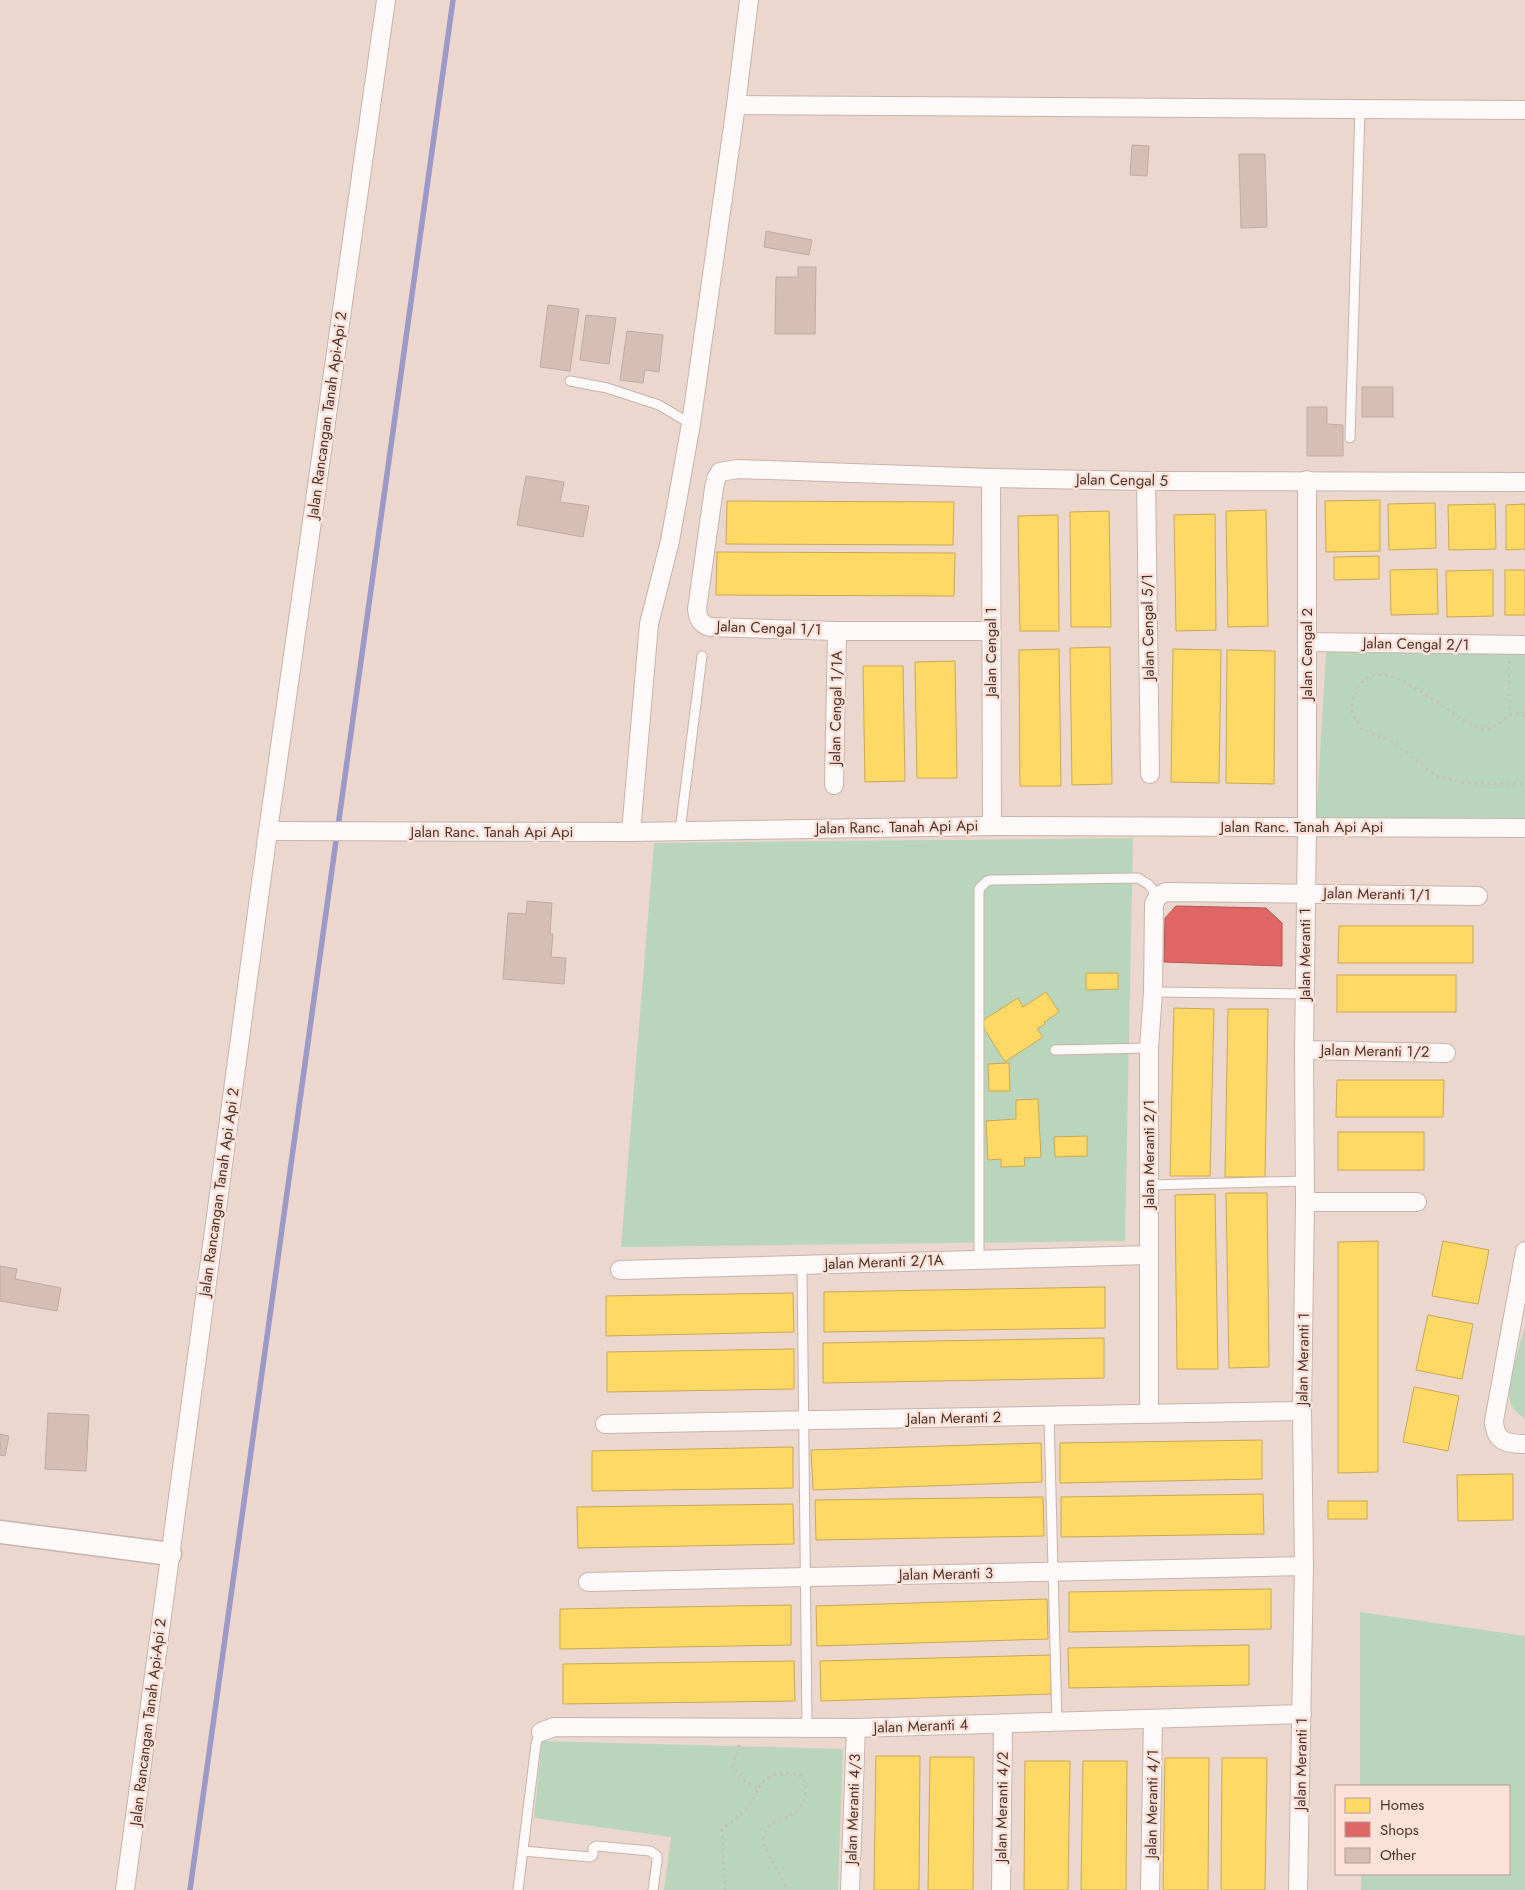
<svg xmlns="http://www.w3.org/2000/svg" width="1525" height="1890" font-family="Jost,sans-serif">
	<rect width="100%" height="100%" fill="#ecd7cf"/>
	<!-- green -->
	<g fill="#b9d6bd">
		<polygon points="1326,652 1525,654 1525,821 1316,821"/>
		<polygon points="1133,838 1125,1241 621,1247 654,843"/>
		<path d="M1525,1326V1419C1518,1414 1512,1409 1510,1401C1506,1386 1521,1343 1525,1326Z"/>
		<polygon points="1360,1612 1525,1636 1525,1890 1361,1890 1361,1874 1509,1874 1509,1786 1360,1786"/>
		<polygon points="542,1741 843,1749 838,1890 664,1890 671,1837 534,1818"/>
	</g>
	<!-- homes -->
	<g fill="#ffd966" stroke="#caa854">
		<polygon points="1380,500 1380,551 1326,552 1325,501"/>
		<polygon points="727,501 954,502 953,545 726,544"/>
		<polygon points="1435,503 1436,548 1389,550 1388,504"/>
		<polygon points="1495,504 1496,549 1449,550 1448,505"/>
		<polygon points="1525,504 1525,549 1506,550 1506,505"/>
		<polygon points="1266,510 1268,626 1228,627 1226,511"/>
		<polygon points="1109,511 1111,627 1071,627 1070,512"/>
		<polygon points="1215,514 1216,630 1176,631 1174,515"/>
		<polygon points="1058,515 1059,631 1020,631 1018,516"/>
		<polygon points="717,552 955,553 954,596 716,595"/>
		<polygon points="1379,556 1379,579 1334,580 1334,557"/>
		<polygon points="1437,569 1438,614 1391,615 1390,570"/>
		<polygon points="1493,570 1493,616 1447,617 1446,571"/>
		<rect x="1505" y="570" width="20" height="45"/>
		<polygon points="1110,647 1112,784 1072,785 1070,648"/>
		<polygon points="1059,649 1061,786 1020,786 1019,650"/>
		<polygon points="1173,649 1221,650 1219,783 1171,782"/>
		<polygon points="1227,650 1275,651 1274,784 1226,783"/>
		<polygon points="955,661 957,778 917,778 915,662"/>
		<polygon points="863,666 903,666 905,781 865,782"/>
		<polygon points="1339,926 1473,926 1473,963 1338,963"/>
		<polygon points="1086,973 1118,973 1118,989 1086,990"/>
		<rect x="1337" y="975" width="119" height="37"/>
		<polygon points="1046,992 1059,1012 1044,1022 1045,1024 1037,1029 1043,1037 1005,1062 980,1022 1018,998 1023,1007"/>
		<polygon points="1174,1008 1214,1009 1210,1176 1170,1176"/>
		<polygon points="1228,1009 1268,1009 1265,1177 1225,1177"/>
		<polygon points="1009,1063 1010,1091 989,1091 988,1064"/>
		<polygon points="1337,1080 1444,1080 1443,1117 1336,1117"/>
		<polygon points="1038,1099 1041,1157 1024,1158 1025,1166 1001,1167 1001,1159 988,1160 986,1121 1016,1119 1016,1100"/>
		<rect x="1338" y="1132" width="86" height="38"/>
		<polygon points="1087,1136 1087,1156 1055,1157 1054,1137"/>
		<polygon points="1226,1193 1267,1193 1269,1367 1229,1368"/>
		<polygon points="1215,1194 1218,1369 1177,1369 1175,1195"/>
		<polygon points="1378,1241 1378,1472 1338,1473 1338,1242"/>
		<polygon points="1443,1241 1489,1250 1478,1304 1432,1296"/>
		<polygon points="1105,1287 1105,1328 824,1332 824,1292"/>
		<polygon points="793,1293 794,1332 606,1336 606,1296"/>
		<polygon points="1428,1315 1473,1324 1462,1379 1416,1370"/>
		<polygon points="1104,1338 1104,1378 823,1383 823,1343"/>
		<polygon points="794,1349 794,1389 607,1392 607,1352"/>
		<polygon points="1414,1387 1459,1396 1448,1451 1403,1442"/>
		<polygon points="1262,1440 1262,1479 1060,1483 1060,1443"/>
		<polygon points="1041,1443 1042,1482 813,1490 811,1450"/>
		<polygon points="793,1447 793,1488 592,1491 592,1451"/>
		<polygon points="1513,1474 1513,1520 1458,1521 1457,1475"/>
		<polygon points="1263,1494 1264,1534 1061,1537 1061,1497"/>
		<polygon points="1043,1497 1044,1536 816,1540 815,1500"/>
		<rect x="1328" y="1501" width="39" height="18"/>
		<polygon points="793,1504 794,1544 578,1548 577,1507"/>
		<polygon points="1271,1589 1271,1629 1069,1632 1069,1592"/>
		<polygon points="1047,1599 1048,1639 817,1646 816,1606"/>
		<polygon points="791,1605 791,1645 560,1649 560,1609"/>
		<polygon points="1249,1645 1249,1685 1069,1688 1068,1648"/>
		<polygon points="1051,1655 1051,1694 821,1701 820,1661"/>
		<polygon points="794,1661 795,1701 563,1704 563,1664"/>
		<polygon points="876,1756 920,1756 919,1890 874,1890"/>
		<polygon points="930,1757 974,1757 973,1890 928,1890"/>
		<polygon points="1165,1758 1209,1758 1208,1890 1163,1890"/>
		<polygon points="1222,1758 1267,1758 1265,1890 1221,1890"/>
		<polygon points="1025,1761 1070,1761 1068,1890 1024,1890"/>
		<polygon points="1083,1761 1127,1761 1126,1890 1081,1890"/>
	</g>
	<!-- shops -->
	<polygon fill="#e06666" stroke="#b45754" points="1176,906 1266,908 1282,923 1282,966 1164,962 1165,918"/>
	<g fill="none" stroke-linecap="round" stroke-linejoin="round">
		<!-- stream -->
		<polyline stroke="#9c99c7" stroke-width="5.5" points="190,1890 453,0"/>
	</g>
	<!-- building -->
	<g fill="#d7beb5" stroke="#bfaba4">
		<polygon points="1132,145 1149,146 1147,176 1130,175"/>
		<polygon points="1239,154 1265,154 1267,227 1241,228"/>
		<polygon points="766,231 812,240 809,255 764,247"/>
		<polygon points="798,267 816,267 815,334 775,334 776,277 798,277"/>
		<polygon points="548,305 579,309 570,371 540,367"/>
		<polygon points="586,315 616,318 609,364 580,360"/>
		<polygon points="627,331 663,335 659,372 645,370 643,383 620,380"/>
		<rect x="1362" y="387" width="31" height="30"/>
		<polygon points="1307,407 1327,407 1327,424 1343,425 1343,456 1307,456"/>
		<polygon points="526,476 564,482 560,502 589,506 583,537 517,525"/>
		<polygon points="527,901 552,903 550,934 553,934 551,957 566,958 564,984 503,979 508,913 526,914"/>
		<polygon points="0,1266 17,1269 15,1279 61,1288 57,1311 0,1301"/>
		<polygon points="48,1413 89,1415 86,1471 45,1469"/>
		<polygon points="0,1434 9,1436 5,1456 0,1455"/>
	</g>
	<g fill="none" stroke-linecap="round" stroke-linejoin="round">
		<!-- service casing -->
		<g stroke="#c8b3ab" stroke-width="11">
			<g id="service">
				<polyline points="570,381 607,388 659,405 691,424"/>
				<polyline points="1350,438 1360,109"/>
				<polyline points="680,831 702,656"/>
				<polyline points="1153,992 1305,994"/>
				<polyline points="1055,1050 1149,1048"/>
				<polyline points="1150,1185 1304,1181"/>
				<polyline points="979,1259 979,889 987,881 992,880 1138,878 1148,884 1158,896"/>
				<polyline points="802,1265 807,1728"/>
				<polyline points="1049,1416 1057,1723"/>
				<polyline points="523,1851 590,1857 593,1855 593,1848 596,1846 650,1851 657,1856 657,1861 653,1890"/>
				<polyline points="518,1890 536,1744 538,1737 541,1732"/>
			</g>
		</g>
		<!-- minor casing -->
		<g stroke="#c8b3ab" stroke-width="20">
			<g id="minor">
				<polyline points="736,105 1525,110"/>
				<polyline points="991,478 992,826"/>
				<polyline points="1146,481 1150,774"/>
				<path d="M991,631H837L710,627C700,624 698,618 697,609L714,488L716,479L720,472L738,469L991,478L1146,481L1525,482"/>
				<polyline points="1307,642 1525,645"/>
				<polyline points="834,785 837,631"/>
				<polyline points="268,831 631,832 992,826 1525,828"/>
				<polyline points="631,832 649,624 670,541 691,424 736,105 749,0"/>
				<polyline points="1304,1050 1446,1053"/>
				<polyline points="1305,1202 1417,1202"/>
				<path d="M1525,1251L1494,1421C1495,1442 1507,1444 1525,1444"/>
				<polyline points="620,1270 1149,1255"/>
				<polyline points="1149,1414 1149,1048 1153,992 1154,904 1158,896 1166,892 1478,896"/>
				<polyline points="605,1424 1302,1411"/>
				<polyline points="588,1582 1304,1566"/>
				<polyline points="541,1732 554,1727 856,1728 1302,1714"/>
				<polyline points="125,1890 268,831 386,0"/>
				<polyline points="850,1890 856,1728"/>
				<polyline points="1001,1890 1003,1724"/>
				<polyline points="1150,1890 1153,1719"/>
				<polyline points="1298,1890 1304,1566 1302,1411 1305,1202 1304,1050 1307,828 1307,480"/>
			</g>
		</g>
		<!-- tertiary casing -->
		<g stroke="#c8b3ab" stroke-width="25">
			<polyline id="tertiary" points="0,1532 170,1554"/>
		</g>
		<!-- path -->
		<g stroke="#c7bfbc" stroke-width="3" stroke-dasharray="2.5 4" stroke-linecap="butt">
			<polyline points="1509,661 1510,715"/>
			<path d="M1525,716C1500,709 1501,734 1480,728C1444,718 1366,625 1351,710L1361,729L1392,741L1436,776L1466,783L1525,784"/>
			<polyline points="739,1745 733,1765 743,1780 758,1789"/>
			<path d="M725,1890L722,1830C731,1821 743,1814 750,1804C758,1793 759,1780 774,1775C780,1773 790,1772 796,1774C811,1778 806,1802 798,1810C787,1823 768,1815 764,1838C762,1854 783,1872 786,1890"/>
		</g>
		<!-- service -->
		<use href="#service" stroke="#fcf9f8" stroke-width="9"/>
		<!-- minor -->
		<use href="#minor" stroke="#fcf9f8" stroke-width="18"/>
		<!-- tertiary -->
		<use href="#tertiary" stroke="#fcf9f8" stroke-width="22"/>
	</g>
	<g text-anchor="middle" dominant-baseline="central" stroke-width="5" stroke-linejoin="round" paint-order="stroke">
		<!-- street labels -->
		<g font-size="15" fill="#4d342b" stroke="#fce1d8">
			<text transform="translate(327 415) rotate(-82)">Jalan Rancangan Tanah Api-Api 2</text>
			<text transform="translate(1122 480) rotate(1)">Jalan Cengal 5</text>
			<text transform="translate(1148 627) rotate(-91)">Jalan Cengal 5/1</text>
			<text transform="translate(769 628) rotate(2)">Jalan Cengal 1/1</text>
			<text transform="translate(1416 644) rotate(1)">Jalan Cengal 2/1</text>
			<text transform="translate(991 652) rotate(-90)">Jalan Cengal 1</text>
			<text transform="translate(1307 654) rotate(-90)">Jalan Cengal 2</text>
			<text transform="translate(836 708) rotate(-89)">Jalan Cengal 1/1A</text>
			<text transform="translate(897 827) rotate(-1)">Jalan Ranc. Tanah Api Api</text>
			<text x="1302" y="827">Jalan Ranc. Tanah Api Api</text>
			<text x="492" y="832">Jalan Ranc. Tanah Api Api</text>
			<text transform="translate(1377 894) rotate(1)">Jalan Meranti 1/1</text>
			<text transform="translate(1305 954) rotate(-90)">Jalan Meranti 1</text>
			<text transform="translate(1375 1051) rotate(1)">Jalan Meranti 1/2</text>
			<text transform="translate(1149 1154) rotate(-90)">Jalan Meranti 2/1</text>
			<text transform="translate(219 1192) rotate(-82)">Jalan Rancangan Tanah Api Api 2</text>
			<text transform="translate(884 1262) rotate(-2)">Jalan Meranti 2/1A</text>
			<text transform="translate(1303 1359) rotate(-89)">Jalan Meranti 1</text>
			<text transform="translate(954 1418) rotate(-1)">Jalan Meranti 2</text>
			<text transform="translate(946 1574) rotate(-1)">Jalan Meranti 3</text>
			<text transform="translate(148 1722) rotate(-83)">Jalan Rancangan Tanah Api-Api 2</text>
			<text transform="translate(921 1726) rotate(-2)">Jalan Meranti 4</text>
			<text transform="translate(1301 1764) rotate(-89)">Jalan Meranti 1</text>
			<text transform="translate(1152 1804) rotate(-89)">Jalan Meranti 4/1</text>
			<text transform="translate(1002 1807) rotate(-89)">Jalan Meranti 4/2</text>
			<text transform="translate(853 1809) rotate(-88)">Jalan Meranti 4/3</text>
		</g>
	</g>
	<!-- legend -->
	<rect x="1335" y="1785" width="175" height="90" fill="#fce1d8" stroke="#b69c93"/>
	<rect x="1345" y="1798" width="25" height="15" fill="#ffd966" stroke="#b69c93"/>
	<text x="1380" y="1810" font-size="15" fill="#4d342b">Homes</text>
	<rect x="1345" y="1822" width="25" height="15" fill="#e06666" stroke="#b69c93"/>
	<text x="1380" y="1835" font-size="15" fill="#4d342b">Shops</text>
	<rect x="1345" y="1848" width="25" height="15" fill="#d7beb5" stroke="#b69c93"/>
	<text x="1380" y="1860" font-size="15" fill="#4d342b">Other</text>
</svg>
